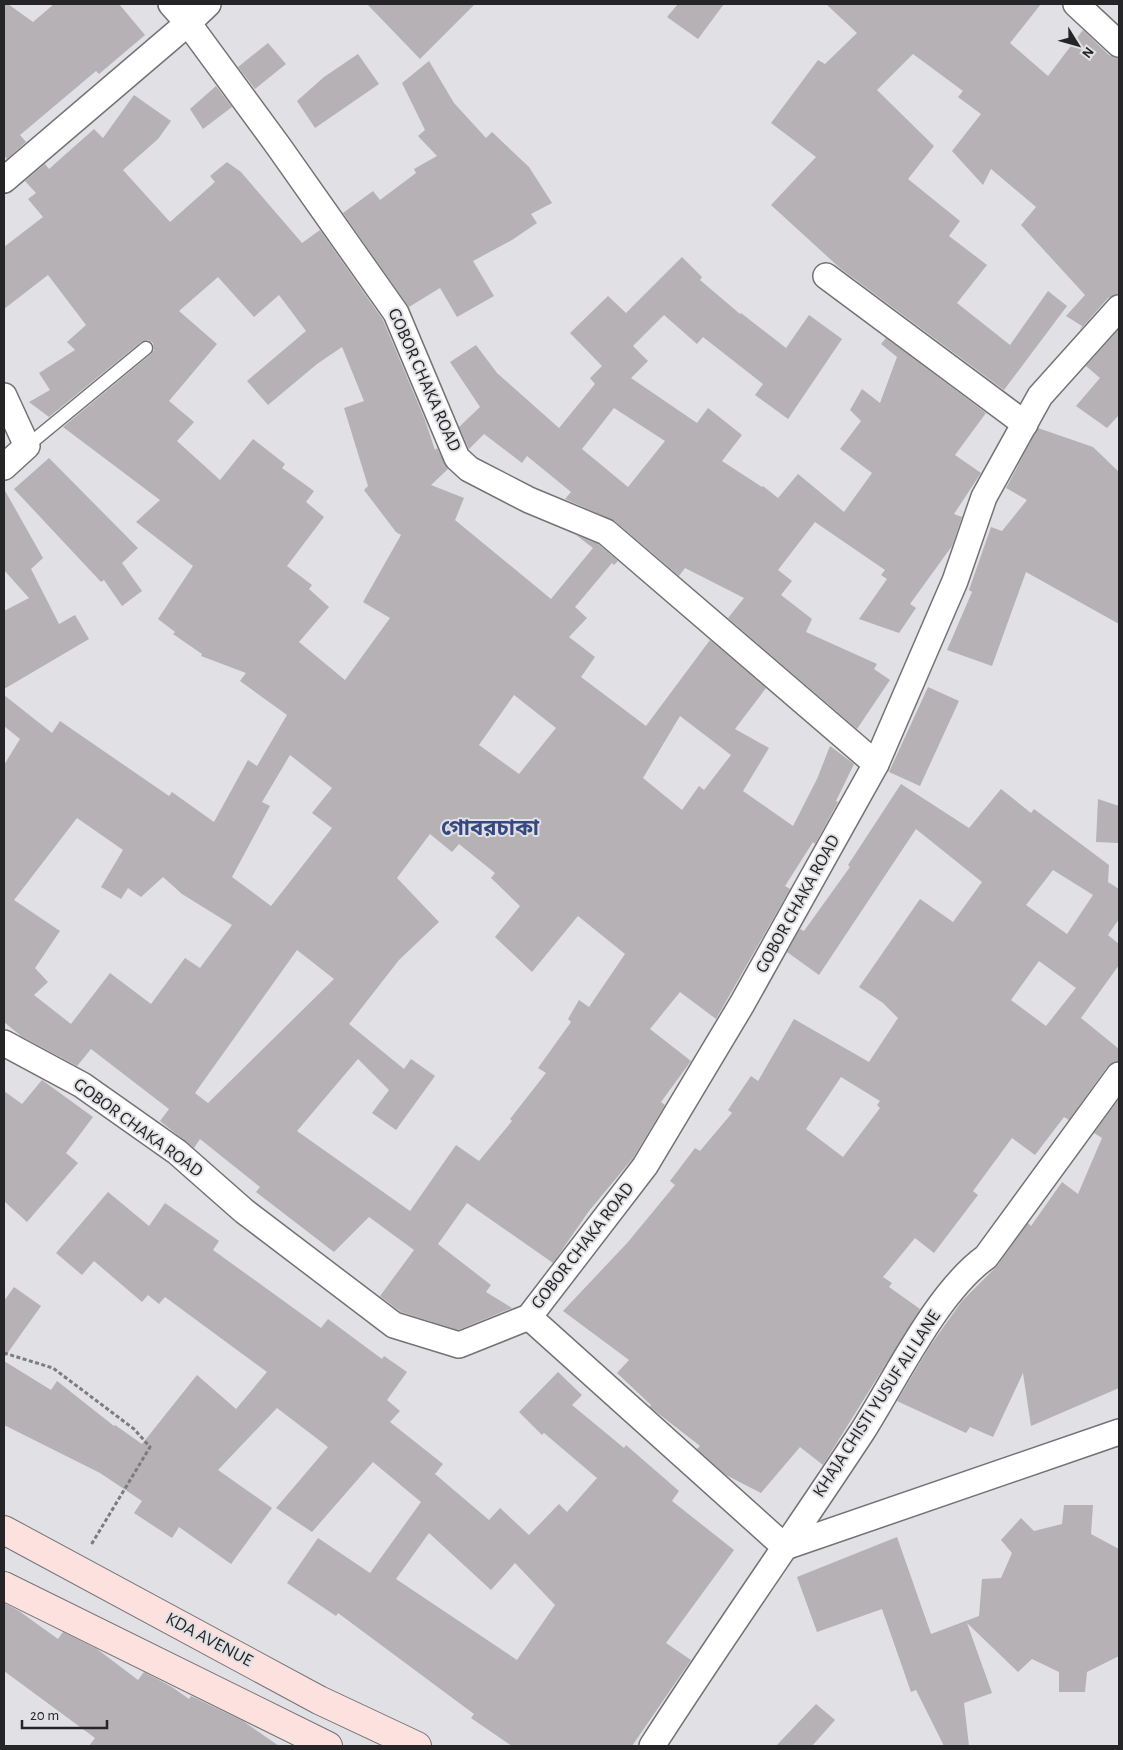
<svg xmlns="http://www.w3.org/2000/svg" width="1123" height="1750" font-family="'Alegreya Sans','Noto Sans Bengali',sans-serif">
	<rect width="100%" height="100%" fill="#e1e0e4"/>
	<!-- building -->
	<g fill="#b5b1b4" fill-rule="evenodd">
		<polygon points="4,4 8,4 33,22 54,4 119,4 145,35 99,74 96,71 20,135 26,142 7,159 4,155"/>
		<polygon points="367,4 475,4 420,59"/>
		<polygon points="678,4 724,4 698,39 667,17"/>
		<polygon points="826,4 1041,4 1010,43 1048,76 1083,30 1109,55 1119,58 1119,294 1108,298 1080,330 1082,326 1066,316 1085,295 1021,225 1036,207 991,169 983,185 952,151 981,114 958,97 963,91 913,54 877,90 934,146 908,179 960,221 949,236 987,265 957,303 1010,345 1048,291 1067,306 1004,390 841,269 771,205 816,157 771,123 818,60 825,64 857,33"/>
		<polygon points="268,43 286,64 255,89 238,67"/>
		<polygon points="358,54 379,84 315,128 297,101 324,77"/>
		<polygon points="429,61 454,103 486,138 492,132 529,167 552,203 531,214 537,223 512,240 473,261 494,296 457,317 440,288 409,307 343,213 373,191 380,200 416,173 414,169 437,156 418,136 425,130 402,83"/>
		<polygon points="216,86 232,107 203,129 190,109"/>
		<path d="M134,95L171,121L158,139L123,170L170,222L215,182L210,176L227,162L241,172L302,243L320,230L383,320L425,420L435,450L437,448L448,469L431,485L464,498L455,520L551,599L593,548L576,535L598,544L618,561L614,565L612,563L575,607L587,618L569,637L595,657L581,677L646,726L710,640L766,688L735,729L769,748L743,791L793,826L817,779L830,746L854,764L836,801L838,802L815,844L813,842L785,886L790,889L716,1019L680,992L650,1029L691,1061L661,1102L665,1105L633,1158L589,1211L553,1263L467,1203L438,1244L491,1285L486,1292L512,1308L458,1330L401,1312L380,1296L414,1250L369,1217L334,1252L256,1192L260,1187L200,1139L194,1148L160,1121L169,1109L91,1049L77,1066L21,1036L4,1022V765L20,739L4,726V695L52,733L60,721L169,796L172,792L214,822L248,760L257,766L287,715L240,681L246,673L201,656L202,654L173,634L175,632L158,619L193,566L136,522L160,500L63,427L151,354L154,350L153,343L148,340L141,342L49,417L29,402L50,390L39,373L75,350L67,342L86,325L48,275L4,309V247L43,217L28,199L36,193L25,181L45,164L49,169L94,129L103,138ZM218,277L254,317L279,295L306,331L247,381L268,405L317,364L342,347L364,401L344,408L368,486L364,490L396,532L401,535L363,602L390,618L345,680L299,642L329,607L309,589L312,585L287,566L324,517L306,502L314,491L282,468L285,464L253,439L220,480L177,441L194,422L169,401L217,344L179,311ZM514,695L556,728L519,774L479,745ZM680,716L731,755L704,790L699,786L682,810L643,778ZM290,755L332,788L312,813L332,828L271,906L232,877L270,806L262,802ZM77,818L123,850L101,887L121,899L128,888L141,897L163,877L182,894L232,925L200,968L185,958L151,1004L110,973L71,1024L34,995L48,982L35,968L60,931L14,900ZM430,834L452,852L459,844L495,873L491,878L520,906L495,937L532,972L578,916L625,954L589,1007L579,1000L568,1019L571,1022L538,1068L546,1073L510,1119L512,1121L479,1161L456,1145L410,1211L297,1131L358,1059L389,1090L372,1113L396,1130L435,1076L411,1059L404,1069L349,1024L399,960L439,922L397,878ZM297,950L334,979L208,1103L195,1093Z"/>
		<path d="M682,257L702,277L700,280L740,314L741,313L786,348L809,315L842,339L788,419L755,395L763,384L703,337L697,344L664,315L633,346L648,361L631,378L697,423L708,408L742,435L722,461L762,487L763,486L778,498L798,474L844,512L872,473L840,449L861,421L850,410L862,389L880,403L897,357L881,344L886,338L986,413L955,455L981,473L954,514L962,517L952,546L910,604L916,608L899,633L859,619L887,579L881,575L885,570L815,522L778,570L792,581L781,595L812,619L806,632L877,664L874,669L890,680L857,729L728,618L744,598L685,568L679,576L615,521L565,499L571,492L527,456L522,463L484,434L469,449L459,427L480,407L450,362L476,345L497,373L559,428L595,384L590,378L602,366L570,333L608,296L626,313ZM614,408L665,441L628,487L582,449Z"/>
		<polygon points="1119,329 1119,415 1107,428 1076,406 1100,378 1086,366"/>
		<polygon points="1038,428 1093,447 1119,472 1119,624 1026,572 992,666 947,650 972,592 969,590 991,527 1002,531 1027,500 1006,488"/>
		<polygon points="49,458 138,548 122,563 142,591 122,606 104,580 101,582 14,489"/>
		<polygon points="4,489 43,558 31,569 59,624 75,615 89,639 4,689 4,611 29,598 4,570"/>
		<polygon points="928,687 959,701 920,786 889,772"/>
		<path d="M901,784L969,828L1001,789L1031,813L1034,809L1109,865L1108,882L1119,889V919L1108,935L1119,944V965L1081,1018L1119,1049V1061L1107,1067L1069,1120L1064,1117L1035,1155L1012,1138L973,1191L978,1195L934,1253L915,1238L883,1277L892,1283L889,1287L920,1309L823,1465L800,1447L761,1493L726,1475L697,1449L700,1446L650,1407L651,1405L617,1373L629,1360L563,1311L628,1242L675,1185L670,1181L695,1148L700,1151L732,1113L728,1110L751,1076L758,1081L794,1019L869,1062L898,1018L883,1003L859,987L920,899L953,922L982,882L916,829L819,975L787,952L800,929L804,931L850,867L848,865ZM1053,870L1093,895L1067,934L1026,905ZM1039,961L1076,988L1046,1026L1011,1000ZM841,1077L880,1101L877,1105L880,1108L843,1157L806,1129Z"/>
		<polygon points="1098,799 1119,806 1119,843 1096,842"/>
		<polygon points="42,1080 93,1117 66,1153 78,1163 27,1222 4,1201 4,1091 22,1104"/>
		<polygon points="1119,1099 1119,1388 1031,1426 1023,1373 993,1437 970,1427 966,1433 897,1401 930,1346 962,1301 997,1266 1028,1223 1031,1226 1062,1182 1078,1194 1102,1138 1094,1133"/>
		<path d="M108,1192L149,1226L165,1203L219,1241L213,1250L321,1328L328,1319L382,1359L384,1356L407,1372L387,1400L400,1411L390,1422L443,1464L435,1474L489,1520L500,1508L529,1535L559,1504L567,1512L597,1478L544,1433L542,1435L519,1412L558,1372L582,1395L572,1405L624,1448L626,1445L679,1491L672,1501L734,1550L666,1643L691,1660L632,1746H512L471,1718L474,1714L338,1613L336,1616L287,1583L318,1538L370,1573L421,1502L373,1462L312,1532L276,1508L328,1447L277,1408L218,1470L272,1508L231,1564L179,1527L172,1538L134,1513L142,1501L100,1473L4,1425V1361L51,1390L57,1381L114,1426L115,1425L142,1444L197,1375L236,1409L267,1372L165,1297L159,1304L148,1295L142,1302L94,1261L82,1275L56,1253ZM429,1533L491,1590L515,1563L555,1605L517,1660L396,1579Z"/>
		<polygon points="14,1287 41,1306 4,1358 4,1301"/>
		<polygon points="1064,1505 1093,1505 1091,1534 1119,1549 1119,1656 1087,1672 1085,1692 1059,1692 1059,1672 1032,1659 1018,1672 967,1623 992,1693 964,1703 969,1746 944,1746 916,1690 911,1692 882,1609 817,1632 797,1577 897,1537 931,1634 979,1616 982,1579 1001,1578 1012,1553 1001,1540 1021,1518 1034,1531 1062,1524"/>
		<polygon points="4,1603 19,1611 58,1639 63,1632 97,1649 138,1680 144,1672 172,1687 189,1699 191,1696 243,1721 279,1746 89,1746 95,1738 4,1671"/>
		<polygon points="816,1704 835,1720 812,1746 776,1746"/>
	</g>
	<g fill="none" stroke-linecap="round" stroke-linejoin="round">
		<!-- lane casing -->
		<g stroke="#737276" stroke-width="15">
			<polyline id="lane" points="27,446 146,348"/>
		</g>
		<!-- street casing -->
		<g stroke="#737276" stroke-width="28">
			<g id="street">
				<polyline points="208,4 188,23 279,147 396,313 457,458 469,469 529,500 606,532 876,764"/>
				<polyline points="1076,4 1119,44"/>
				<polyline points="4,180 188,23 171,4"/>
				<polyline points="826,276 1025,424"/>
				<polyline points="4,396 27,446 4,467"/>
				<polyline points="4,1043 82,1085 177,1152 244,1211 394,1325 459,1345 529,1317 645,1166 742,1004 876,764 955,581 984,497 1040,396 1119,308"/>
				<polyline points="529,1317 785,1547 1119,1432"/>
				<path d="M652,1746C720,1640 793,1537 862,1432C895,1380 937,1292 986,1257L1119,1075"/>
			</g>
		</g>
		<!-- secondary casing -->
		<g stroke="#737276" stroke-width="30">
			<g id="secondary">
				<polyline points="4,1530 319,1700 417,1746"/>
				<polyline points="4,1586 328,1746"/>
			</g>
		</g>
		<!-- path -->
		<polyline stroke="#7c7b7e" stroke-width="3" stroke-dasharray="4 2.5" stroke-linecap="butt" points="4,1353 53,1368 134,1429 150,1447 91,1545"/>
		<!-- lane -->
		<use href="#lane" stroke="#fff" stroke-width="12"/>
		<!-- street -->
		<use href="#street" stroke="#fff" stroke-width="25"/>
		<!-- secondary -->
		<use href="#secondary" stroke="#fde1df" stroke-width="28"/>
	</g>
	<g text-anchor="middle" dominant-baseline="central" stroke-width="4" stroke-linejoin="round" paint-order="stroke">
		<!-- street labels -->
		<g font-size="18" fill="#252426" stroke="#e1e0e4">
			<text transform="translate(424 380) rotate(66)">GOBOR CHAKA ROAD</text>
			<text transform="translate(798 904) rotate(-61)">GOBOR CHAKA ROAD</text>
			<text transform="translate(138 1128) rotate(36)">GOBOR CHAKA ROAD</text>
			<text transform="translate(583 1246) rotate(-52)">GOBOR CHAKA ROAD</text>
			<text transform="translate(877 1404) rotate(-57)">KHAJA CHISTI YUSUF ALI LANE</text>
			<text transform="translate(209 1640) rotate(28)">KDA AVENUE</text>
		</g>
		<!-- district labels -->
		<g font-size="22" font-weight="bold" fill="#354882" stroke="#e1e0e4">
			<text x="490" y="828">গোবরচাকা</text>
		</g>
	</g>
	<!-- border -->
	<rect width="1123" height="1750" fill="none" stroke="#252426" stroke-width="10"/>
	<!-- north arrow -->
	<g transform="translate(1078 45) rotate(127)" stroke="#e1e0e4" stroke-width="4" paint-order="stroke">
	<path d="M0-4L9 19L0 12L-9 19Z" fill="#252426"/>
	<text y="-8" font-size="14" font-weight="bold" text-anchor="middle" fill="#252426">N</text>
	</g>
	<!-- scale -->
	<path d="M22 1720v8h85v-8" fill="none" stroke="#252426" stroke-width="2.5"/>
	<text x="30" y="1720" font-size="15" fill="#252426" stroke="#e1e0e4" stroke-width="4" paint-order="stroke">20 m</text>
</svg>
